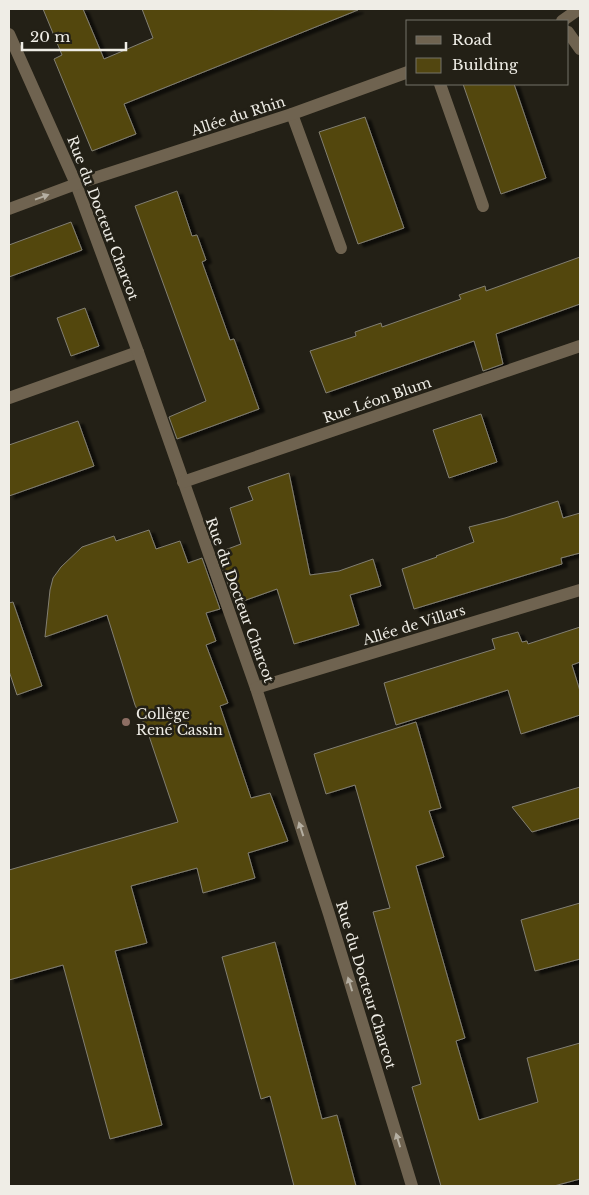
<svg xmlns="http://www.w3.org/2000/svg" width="589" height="1195" font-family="'Libre Baskerville',serif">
	<defs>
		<filter id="shadow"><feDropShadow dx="5.5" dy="3" stdDeviation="1" flood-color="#0009"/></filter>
	</defs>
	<rect width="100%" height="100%" fill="#232016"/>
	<!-- building -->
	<g fill="#524610" stroke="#827f72" filter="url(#shadow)">
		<polygon points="43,9 83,9 104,59 153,38 142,9 358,10 124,104 136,134 92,151 54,59 62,55"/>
		<polygon points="463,84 514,84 546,178 501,194"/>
		<polygon points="365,117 404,228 358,244 319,132"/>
		<polygon points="177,191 192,236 197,235 206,260 202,262 230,340 234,339 259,409 177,439 169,417 206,401 135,206"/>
		<polygon points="71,222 82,250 9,277 9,245"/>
		<polygon points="580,257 580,304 496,334 503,364 483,371 474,341 326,393 310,351 356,336 355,332 381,323 382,327 461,299 459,295 485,286 486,291"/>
		<polygon points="85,308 99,346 71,356 57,318"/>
		<polygon points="481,414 497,462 449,478 433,430"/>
		<polygon points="78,421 94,466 9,496 9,445"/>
		<polygon points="289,473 310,575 339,571 373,559 381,586 350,595 359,625 294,644 277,589 235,604 217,553 241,544 230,508 253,500 248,487"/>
		<polygon points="558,501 563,518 580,513 580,553 561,558 562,564 414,609 402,569 437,557 436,556 474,542 469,527 505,518"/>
		<polygon points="149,530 156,549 180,541 188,563 202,558 220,609 206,613 216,641 206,645 228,703 220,706 251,798 270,793 288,841 248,853 255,878 203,893 197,868 131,886 147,943 115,951 162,1125 110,1139 63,965 9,980 9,870 178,822 147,730 135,705 107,615 45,637 50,590 53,578 61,567 82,547 114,536 116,541"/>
		<polygon points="13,602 42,686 17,695 9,671 9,603"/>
		<polygon points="580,627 580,662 572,665 580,691 580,715 521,734 508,690 396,725 384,683 495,649 492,639 518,632 522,642 527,641 528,644"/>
		<polygon points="416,722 441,808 429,811 444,857 416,866 465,1038 456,1041 479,1120 538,1102 527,1058 580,1043 580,1179 554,1186 441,1186 412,1087 421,1084 373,912 390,908 355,785 326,794 314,754"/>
		<polygon points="580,787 580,818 532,832 512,807"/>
		<polygon points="580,903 580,959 535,971 521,920"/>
		<polygon points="275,942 322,1119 337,1115 356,1186 294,1186 270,1096 261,1099 222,957"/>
	</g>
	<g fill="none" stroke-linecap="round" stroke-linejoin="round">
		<!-- lane -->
		<polyline stroke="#6f6350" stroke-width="12" points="9,398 138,352"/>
		<!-- street -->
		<g stroke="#6f6350" stroke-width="12">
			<polyline points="562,21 579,9"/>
			<polyline points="568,32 580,49"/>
			<polyline points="9,34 76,184 138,352 256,688 329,914 412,1186"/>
			<polyline points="440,84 483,206"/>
			<polyline points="292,114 341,248"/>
			<polyline points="9,209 76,184 292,114 408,72"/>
			<polyline points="183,482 580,346"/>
			<polyline points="256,688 580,590"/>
		</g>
	</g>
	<!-- one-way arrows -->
	<defs><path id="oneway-solid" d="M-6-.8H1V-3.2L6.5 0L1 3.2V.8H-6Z" transform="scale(1.25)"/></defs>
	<g fill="#b5afa2">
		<use href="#oneway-solid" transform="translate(42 197) rotate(-20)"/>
		<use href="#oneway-solid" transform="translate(301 829) rotate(-108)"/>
		<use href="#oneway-solid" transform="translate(350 984) rotate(-107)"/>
		<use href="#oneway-solid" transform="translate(398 1140) rotate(-107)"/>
	</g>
	<!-- markers -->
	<circle fill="#8d6e63" stroke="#232016" stroke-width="2" cx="126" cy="722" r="5"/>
	<g text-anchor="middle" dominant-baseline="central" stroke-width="5" stroke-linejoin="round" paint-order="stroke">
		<!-- street labels -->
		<g font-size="14" fill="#efede6" stroke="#232016">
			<text transform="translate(238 116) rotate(-18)">Allée du Rhin</text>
			<text transform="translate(103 218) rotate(69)">Rue du Docteur Charcot</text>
			<text transform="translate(377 400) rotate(-19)">Rue Léon Blum</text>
			<text transform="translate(240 600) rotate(70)">Rue du Docteur Charcot</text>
			<text transform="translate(414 625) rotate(-17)">Allée de Villars</text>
			<text transform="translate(366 985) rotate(73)">Rue du Docteur Charcot</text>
		</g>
		<!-- poi labels -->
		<g font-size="14" fill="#efede6" stroke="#232016" text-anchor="start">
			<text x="136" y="714">Collège<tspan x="136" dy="16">René Cassin</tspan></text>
		</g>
	</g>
	<!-- border -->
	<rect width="589" height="1195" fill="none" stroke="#efede6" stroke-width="20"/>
	<!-- legend -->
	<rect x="406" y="20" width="162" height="65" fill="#232016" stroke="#757269"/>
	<rect x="416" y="36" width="25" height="8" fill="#6f6350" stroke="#757269"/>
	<text x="452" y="45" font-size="15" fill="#efede6">Road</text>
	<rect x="416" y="58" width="25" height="15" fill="#524610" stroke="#757269"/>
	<text x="452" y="70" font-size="15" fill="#efede6">Building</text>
	<!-- scale -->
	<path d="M22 42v8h104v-8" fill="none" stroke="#efede6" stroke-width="2.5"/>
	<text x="30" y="42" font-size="15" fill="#efede6" stroke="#232016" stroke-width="4" paint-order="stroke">20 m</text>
</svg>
